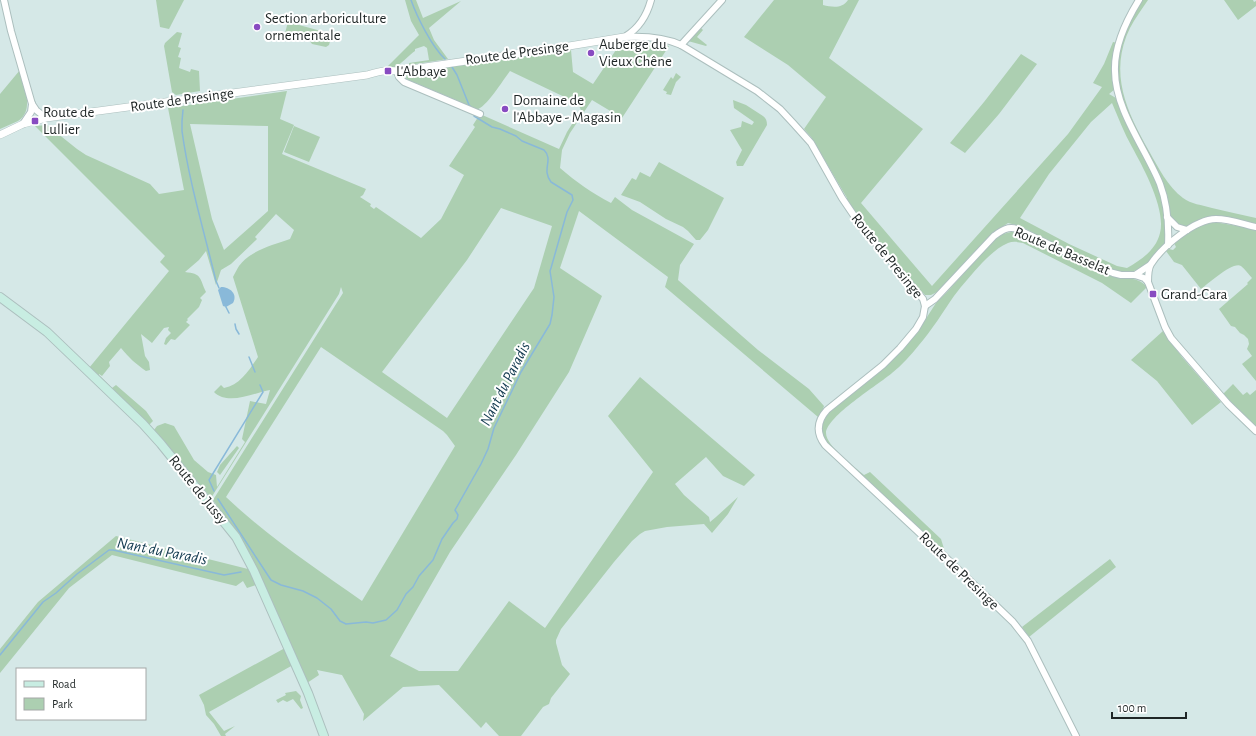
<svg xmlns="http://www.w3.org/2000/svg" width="1256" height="736" font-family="'Alegreya Sans',sans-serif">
	<rect width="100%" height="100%" fill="#d5e8e7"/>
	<!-- green -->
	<g fill="#accfb1" fill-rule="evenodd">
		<polygon points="156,0 184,0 169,29 160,27"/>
		<path d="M405,0H416L423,18L461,1L429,28L434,40L448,59L409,65V63L429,60L427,48L424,46L415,49V51C410,54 399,66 394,68C392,68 389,67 387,67L419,35L411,21Z"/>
		<path d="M774,0H823V5C832,7 842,9 848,0H859L829,58L923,129L861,203L932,286L1068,134L1102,87L1093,83L1104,64L1113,42L1117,43L1112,64L1115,89L1109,94L1116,98C1125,117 1134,137 1143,156C1147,165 1153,174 1157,183C1163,194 1168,228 1166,240C1165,248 1157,253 1151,259C1140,271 1130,275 1114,270C1093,265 1071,254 1052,244C1038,236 1024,226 1008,223C981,241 961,267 939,291L931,295H925L902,271L864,225L845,199L847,198L811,137L804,129L826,97L788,65L744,37ZM1112,103C1118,117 1124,133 1132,147C1144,169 1166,209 1160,233C1156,250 1141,260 1127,268L1117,266L1069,244L1020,218L1049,174L1091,122Z"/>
		<path d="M1142,0H1148C1142,9 1135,18 1130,28C1108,73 1127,112 1149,151C1158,167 1168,187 1183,198C1191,204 1202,205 1212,208C1226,211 1241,215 1256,218V224L1210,217L1202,219L1188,228L1181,227L1170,217L1166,197L1130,121L1118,87L1117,58L1125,30Z"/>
		<polygon points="1224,0 1253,0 1254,2 1256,1 1256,6 1238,20"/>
		<polygon points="288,22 332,34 329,45 326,47 312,44 309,40 285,33"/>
		<polygon points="700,27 703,30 697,37 707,45 706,46 688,41"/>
		<polygon points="177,32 182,33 178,47 181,48 178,57 181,58 179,68 190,72 191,69 199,71 200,91 176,95 172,92 164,46 165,43"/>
		<path d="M654,43L669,46L622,118L592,100L570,133L562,150L560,168C576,182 592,193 611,203L615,197L632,210L694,244L680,265L678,280L758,350L809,389L824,406L821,414L818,417L665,287L668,277L579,211L560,268L602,296L569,372L516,455L450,552L390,656L419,671H458L509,601L545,628L653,472L608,416L640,377L755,475L744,486L723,476L706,457L675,484L684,495L709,517L710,522L716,517L738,497L728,514L712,533L704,524L667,527L645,531L640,534L632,541L614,562L561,629L556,640V643L562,665L570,674L551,698L549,704L543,707L521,736H499L486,722L481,728L439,685L403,687L363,721L364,714L342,675L317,670L319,675L307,683L251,555L233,528L213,500L343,293L341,287L339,294L211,498L154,430L157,426L165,423L174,426L194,460L208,472L216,475L217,487L245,442L242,439L250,401L266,404L270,390C253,393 228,406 214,392L221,385L224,388C240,385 249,370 258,357L233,277C235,273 237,269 239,266C251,250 273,245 290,239L294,230L276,214L255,237L257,239L231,264L221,270L216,285L206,251L199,260L185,272C202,274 199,277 206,292L200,298L202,300L199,307L187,319L188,320L186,322L190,325L175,340L171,339L166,345L164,344L166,338L171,333L168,330L169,327L164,328L152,343L141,334L145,356L149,362L150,370L146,371C136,364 129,358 121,348L109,362L110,366L102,376L99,374V375L112,388L116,385L146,411L153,421L149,425L89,368L169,271L160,262L165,256L35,126L47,125L77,149L86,155L150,184L159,194L184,190L168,108L287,91L280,119L294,125L282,154L366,189L363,195L360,197L371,204L370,206L374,209L376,207L421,238L441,219L464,175L449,166L475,127L473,125L480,114L559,149L567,132L581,110L579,106L575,102L510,71C503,80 486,108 476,110L456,100L406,79L407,73L571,50L573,72L593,84L620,44ZM190,124L268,126V211L224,250L212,219ZM501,208L552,226L534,288L447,418L382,372L467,260ZM321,347L443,431L447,435L455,446L362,601C315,568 267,536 226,497Z"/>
		<polygon points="1021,54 1037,64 999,114 965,153 950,143 984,102"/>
		<path d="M20,70C24,85 35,111 18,121C12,124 6,126 0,129V94Z"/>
		<polygon points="676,73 681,77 676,82 671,95 666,94 667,92 663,90 671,77 673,79"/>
		<path d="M733,100L746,105L763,116C766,118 767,121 767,125L750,154L743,166H737L736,162L742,150L730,130L741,127L742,121L752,125L754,122L734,108Z"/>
		<polygon points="294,126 320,137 309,162 284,152"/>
		<polygon points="659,162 724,198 708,230 700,240 696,240 688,231 683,227 666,219 640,202 621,195 632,178 636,180 640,172 650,177"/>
		<path d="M1214,222L1256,229V381L1242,364L1252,356L1247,349L1249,344L1248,339L1244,335L1240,333L1235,327L1231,326L1219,309L1248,284L1247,283L1252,278C1249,275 1245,269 1241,266C1233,261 1208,284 1201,289L1182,265L1174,262L1166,251L1169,249L1173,250L1176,247L1174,243L1176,241L1203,224Z"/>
		<path d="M1011,232H1015C1048,248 1081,267 1116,277C1129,280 1137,276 1147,287L1131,303L1102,283L1023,243C1018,242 1013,241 1008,243C998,247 989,256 982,263C972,274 963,284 954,296C943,312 932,330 919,345C911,355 902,365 892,373C878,385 827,416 826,433C826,446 855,467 864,475L870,472L941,539L945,552L939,547L831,448C819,434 819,427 829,412L918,331L936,303L947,292L994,240L1003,234Z"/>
		<polygon points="1163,331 1182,357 1221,402 1192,425 1157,381 1131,360"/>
		<polygon points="1233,384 1243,395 1247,392 1250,395 1256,390 1256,427 1223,394"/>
		<polygon points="237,446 239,448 220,475 217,472 220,465"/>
		<polygon points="116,536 248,569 256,585 247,588 243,581 236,586 112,555 69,588 0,673 0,649 38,602"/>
		<polygon points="1110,559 1116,567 1029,637 1022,627"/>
		<polygon points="285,648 293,665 209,712 224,731 235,726 225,734 226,736 221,736 214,724 206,715 204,705 199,695"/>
		<polygon points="296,691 301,696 300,700 303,708 301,709 293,699 287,702 283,700 278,703 276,700 286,695 285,693"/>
	</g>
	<!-- water -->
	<path fill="#89b9d9" d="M221,287C230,287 238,294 233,303L226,307L223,306L218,290Z"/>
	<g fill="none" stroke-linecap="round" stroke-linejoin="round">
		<!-- stream -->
		<g stroke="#89b9d9" stroke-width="1.5">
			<path d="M411,0C417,17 432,47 445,59"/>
			<polyline points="452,67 457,75 469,105 473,109"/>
			<path d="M183,110L182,121V131C189,182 204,231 216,281L219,288"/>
			<polyline points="226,307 229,313"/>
			<polyline points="235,324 236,329 239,334"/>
			<polyline points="249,357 255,372"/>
			<polyline points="214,491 209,480 263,392 260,385"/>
			<path d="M218,499L271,580L281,585L303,591L317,598L331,609L340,621L346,624L366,622L373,623L386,620L397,610L406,594L413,587L419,576L433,560L442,539L453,523L457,519L458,515L455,510L481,464L488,449L494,428L521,372L550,324L552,315L554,297L550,271L551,268L567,212L573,200L572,195L551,182C541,169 554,160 544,150L522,141L516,136L500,129L492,127L474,116V113"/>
			<polyline points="0,655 43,602 56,593 77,574 109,550 113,550 224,575 241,572"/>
		</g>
		<!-- minor casing -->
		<g stroke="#acbfbe" stroke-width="8">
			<g id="minor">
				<polyline points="4,0 11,31 32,104 36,110 46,118"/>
				<path d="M1139,0C1126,21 1114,46 1115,71C1115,110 1146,149 1160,184C1167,203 1169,225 1168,245"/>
				<path d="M626,36C639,28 647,15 651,0"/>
				<path d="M624,37C643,36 664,37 681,45L757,91L780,109L793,123L811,143L842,198L861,226L923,299L925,306L923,317L916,329L900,348L883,365L827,410C817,421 816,433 825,445L941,553L1013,622L1028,641L1076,736"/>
				<polyline points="681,45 722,0"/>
				<polyline points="397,71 399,77 404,82 480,114"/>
				<polyline points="23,124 31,112 32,104"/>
				<polyline points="1167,217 1177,227 1187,230"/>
				<polyline points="1135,275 1150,265"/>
				<path d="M1148,282C1148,276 1148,269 1151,264C1162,247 1195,219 1216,219C1229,219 1243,224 1256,227"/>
				<path d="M925,306L935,299L994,236C1001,231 1007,226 1017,229L1090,264L1113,273L1121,275H1135L1144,278L1148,282L1165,327L1171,338L1228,404L1256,431"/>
			</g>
		</g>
		<!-- tertiary casing -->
		<g stroke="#acbfbe" stroke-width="8">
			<path id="tertiary" d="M0,135L23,124L46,118L367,75C376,72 387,69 397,71L563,47L624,37"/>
		</g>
		<!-- secondary casing -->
		<g stroke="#acbfbe" stroke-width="10">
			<polyline id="secondary" points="0,297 47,332 143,424 161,444 236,537 254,571 308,693 324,736"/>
		</g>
		<!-- minor -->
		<use href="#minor" stroke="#fff" stroke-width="6"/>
		<!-- tertiary -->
		<use href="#tertiary" stroke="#fff" stroke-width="7"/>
		<!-- secondary -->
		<use href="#secondary" stroke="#c8ede2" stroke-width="8"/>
	</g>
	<!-- markers -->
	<g fill="#884bc1" stroke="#fff" stroke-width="1.5">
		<circle cx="257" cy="27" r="4"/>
		<circle cx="591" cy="53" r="4"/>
		<rect x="384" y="67" width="8" height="8" rx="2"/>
		<circle cx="505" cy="109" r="4"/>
		<rect x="31" y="117" width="8" height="8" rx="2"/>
		<rect x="1149" y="290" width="8" height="8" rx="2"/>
	</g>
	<g text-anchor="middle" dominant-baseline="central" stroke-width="4" stroke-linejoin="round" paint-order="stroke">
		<!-- poi labels -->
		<g font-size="15" fill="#1f2626" stroke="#fff" text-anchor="start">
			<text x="265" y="18">Section arboriculture<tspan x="265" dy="17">ornementale</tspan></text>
			<text x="599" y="44">Auberge du<tspan x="599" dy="17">Vieux Chêne</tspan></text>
			<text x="396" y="71">L'Abbaye</text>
			<text x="513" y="100">Domaine de<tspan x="513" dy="17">l'Abbaye - Magasin</tspan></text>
			<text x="43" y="112">Route de<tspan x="43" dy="17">Lullier</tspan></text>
			<text x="1161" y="294">Grand-Cara</text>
		</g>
		<!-- street labels -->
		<g font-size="15" fill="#1f2626" stroke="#fff">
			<text transform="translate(517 53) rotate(-8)">Route de Presinge</text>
			<text transform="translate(182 100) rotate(-8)">Route de Presinge</text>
			<text transform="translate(1062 251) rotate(23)">Route de Basselat</text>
			<text transform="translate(887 256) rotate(51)">Route de Presinge</text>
			<text transform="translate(198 490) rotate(51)">Route de Jussy</text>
			<text transform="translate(959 571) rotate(44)">Route de Presinge</text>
		</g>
		<!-- water labels -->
		<g font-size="16" font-style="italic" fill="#0f374d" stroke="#fff">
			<text transform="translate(505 384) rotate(-63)">Nant du Paradis</text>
			<text transform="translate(162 551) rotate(11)">Nant du Paradis</text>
		</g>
	</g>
	<!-- legend -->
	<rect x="16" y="668" width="130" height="52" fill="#ffffff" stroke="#a5a8a8"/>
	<rect x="24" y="681" width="20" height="6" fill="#c8ede2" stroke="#a5a8a8"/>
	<text x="52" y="688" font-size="12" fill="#1f2626">Road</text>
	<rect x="24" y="698" width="20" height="12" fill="#accfb1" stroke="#a5a8a8"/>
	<text x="52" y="708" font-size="12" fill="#1f2626">Park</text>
	<!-- scale -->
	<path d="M1112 712v6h74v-6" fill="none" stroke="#1f2626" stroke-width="2"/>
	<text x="1118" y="712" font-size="12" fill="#1f2626" stroke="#ffffff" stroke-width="3" paint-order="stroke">100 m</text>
</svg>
